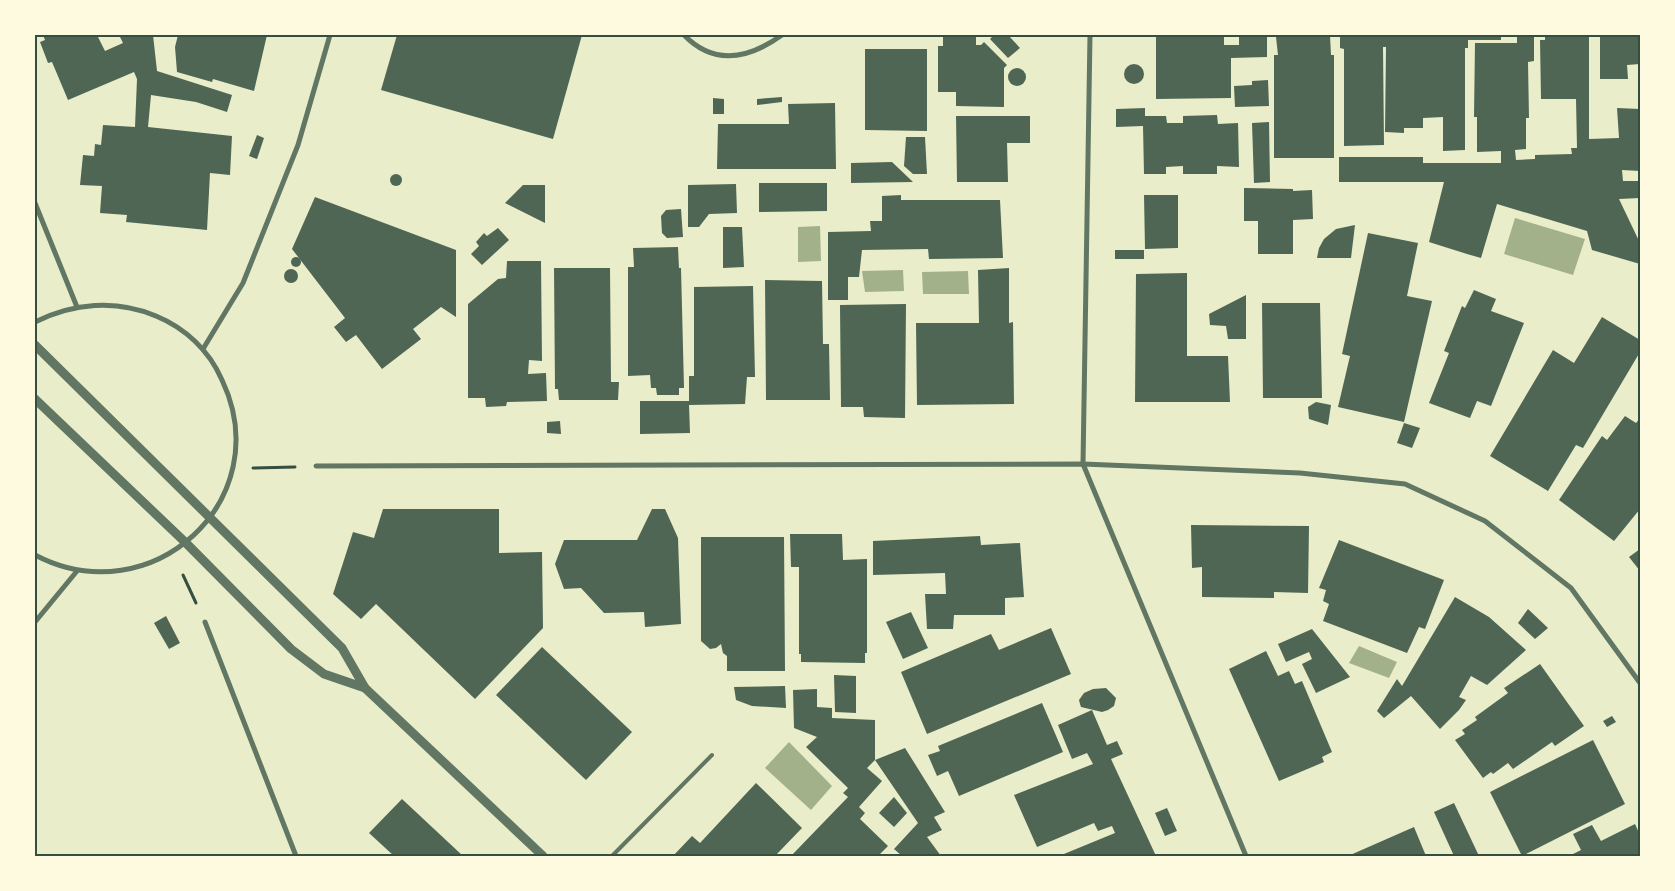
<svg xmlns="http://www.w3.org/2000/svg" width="1675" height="891" font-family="'Open Sans',sans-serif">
	<rect width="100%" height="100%" fill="#e9edc9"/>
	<!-- water -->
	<g fill="#a3b18a">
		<polygon points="1515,218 1585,239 1573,275 1504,254"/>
		<polygon points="820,226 821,261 798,262 798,227"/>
		<polygon points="903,270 904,291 865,292 862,271"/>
		<polygon points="968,271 969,294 923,294 922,272"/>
		<polygon points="1359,646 1397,662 1389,678 1349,663"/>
		<polygon points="789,742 832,786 811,810 765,768"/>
	</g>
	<!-- building -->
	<g fill="#4f6655">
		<polygon points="43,35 97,35 105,51 123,43 119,35 153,35 157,71 232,95 227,112 196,102 151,95 148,127 232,136 230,175 210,173 207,230 126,222 127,215 100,213 102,186 80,185 83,155 94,156 95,144 101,145 103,125 135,127 137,79 134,72 68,100 52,62 48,63 40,42 45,40"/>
		<polygon points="178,35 267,35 254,91 213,79 212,82 177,72 175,47"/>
		<polygon points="397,35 582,35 553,139 381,90"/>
		<polygon points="943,35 976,35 976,45 981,45 984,42 1007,65 1004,68 1004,107 956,106 956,92 938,92 938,46 943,46"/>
		<polygon points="994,35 1008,35 1020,48 1008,58 990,39"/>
		<polygon points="1156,35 1224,35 1224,45 1239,45 1239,35 1267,35 1267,57 1231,58 1231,98 1156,99"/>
		<polygon points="1340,35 1501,35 1501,40 1468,40 1468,48 1465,48 1465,150 1443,151 1443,117 1423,118 1423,128 1404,128 1404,133 1385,132 1386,47 1383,47 1384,145 1344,146 1344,49 1340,48"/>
		<polygon points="1517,35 1534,35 1534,61 1528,62 1529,118 1526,118 1526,149 1515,150 1516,160 1535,159 1535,155 1572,154 1571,148 1577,148 1576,99 1541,99 1540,40 1545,40 1545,35 1589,35 1589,139 1619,138 1617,108 1640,109 1640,171 1622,170 1623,181 1640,181 1640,198 1619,199 1640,243 1640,264 1592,250 1587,231 1497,204 1481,258 1467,254 1429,242 1444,182 1339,182 1339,157 1423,157 1423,163 1501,163 1501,151 1477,152 1477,117 1474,117 1475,43 1517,43"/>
		<polygon points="1600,35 1640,35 1640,64 1627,65 1628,79 1600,79"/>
		<polygon points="1330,36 1331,55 1334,55 1334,158 1274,158 1274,55 1278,55 1276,37"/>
		<polygon points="865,49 927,49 927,131 865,130"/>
		<circle cx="1134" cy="74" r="10"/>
		<circle cx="1017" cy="77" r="9"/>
		<polygon points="1268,80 1269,106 1235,107 1234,86 1252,85 1252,81"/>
		<polygon points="782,97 782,102 757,105 757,99"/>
		<polygon points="713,98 724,99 724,114 713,114"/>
		<polygon points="835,103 836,169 717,169 718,124 789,124 788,104"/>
		<polygon points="1145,108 1145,116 1166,116 1167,123 1183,123 1183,116 1217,115 1218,124 1238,123 1239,167 1217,166 1217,174 1183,174 1183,166 1166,167 1166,174 1144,174 1143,126 1116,127 1116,109"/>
		<polygon points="956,116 1030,116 1030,143 1007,143 1008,182 957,182"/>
		<polygon points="1269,122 1270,182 1254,183 1252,123"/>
		<polygon points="257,135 264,138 257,159 249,156"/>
		<polygon points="906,137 925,137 927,174 913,174 904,166"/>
		<polygon points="892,162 913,182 851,183 851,163"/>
		<circle cx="396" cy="180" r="6"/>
		<polygon points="759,183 827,183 827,211 759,212"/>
		<polygon points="736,184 737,213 709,214 699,227 688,227 688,185"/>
		<polygon points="523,185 545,185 545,223 505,203"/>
		<polygon points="1244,188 1293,189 1293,191 1312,190 1313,219 1293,220 1293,254 1258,254 1258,221 1244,221"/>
		<polygon points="901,195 901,200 1000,200 1003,258 929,259 928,249 862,250 859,277 848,277 848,300 828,300 828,232 871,231 870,221 882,221 882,196"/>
		<polygon points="1144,195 1178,195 1178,248 1145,249"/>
		<polygon points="315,197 456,250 456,317 441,307 413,329 421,339 382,369 356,335 346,342 334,327 345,318 292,249"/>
		<polygon points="681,209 683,237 667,238 662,233 661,216 666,210"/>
		<polygon points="1355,225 1351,258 1317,258 1319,248 1324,239 1336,229"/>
		<polygon points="723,227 742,227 744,267 723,268"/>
		<polygon points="498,228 509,240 482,265 471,254 479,246 476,242 484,233 487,236"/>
		<polygon points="1368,233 1418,243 1407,296 1432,301 1404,422 1338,407 1350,356 1342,354"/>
		<polygon points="678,247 679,268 681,268 684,388 679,388 679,395 657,395 656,388 651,388 650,375 628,376 628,267 634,267 633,248"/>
		<rect x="1115" y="250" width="29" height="9"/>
		<circle cx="296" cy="262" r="5"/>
		<polygon points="507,261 541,261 542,361 529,360 528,374 546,373 547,401 507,402 506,406 486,407 485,398 468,398 468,304 498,279 506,278"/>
		<polygon points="554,268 610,268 611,382 619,382 618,400 559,400 558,389 555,389"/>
		<polygon points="1009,268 1009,323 1013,322 1014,404 917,405 916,323 979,323 978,270"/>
		<circle cx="291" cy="276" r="7"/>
		<polygon points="1187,273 1187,356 1228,356 1230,402 1135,402 1136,274"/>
		<polygon points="765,280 822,281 823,344 829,344 830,400 766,400"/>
		<polygon points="753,286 755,377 747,377 745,404 689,405 690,433 640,434 640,401 689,401 689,376 694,376 694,287"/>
		<polygon points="1474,290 1496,299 1491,311 1524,323 1491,406 1477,401 1470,418 1429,403 1449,353 1444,351 1462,306 1465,308"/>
		<polygon points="1246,295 1246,339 1228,339 1226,326 1210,325 1209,314"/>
		<polygon points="1262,303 1320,303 1322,398 1263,398"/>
		<polygon points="906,304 905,418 864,417 863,407 841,407 840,305"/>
		<polygon points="1602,317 1640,340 1640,352 1583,448 1576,445 1548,491 1490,456 1553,350 1574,363"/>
		<polygon points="1316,402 1331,405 1328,425 1309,419 1308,407"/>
		<polygon points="1625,416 1636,423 1640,418 1640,509 1614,541 1559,500 1602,436 1607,440"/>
		<polygon points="560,421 561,434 547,433 547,422"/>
		<polygon points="1404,423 1420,428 1412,448 1397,443"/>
		<polygon points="383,509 499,509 499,553 542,552 543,628 475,699 376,604 361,619 333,594 353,532 374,538"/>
		<polygon points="652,509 665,509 678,538 681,624 645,627 644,612 604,613 581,588 564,589 555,564 564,540 637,540"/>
		<polygon points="1191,525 1309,526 1308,593 1274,592 1274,598 1202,597 1202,567 1192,568"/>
		<polygon points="790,534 842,534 843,560 867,559 867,653 865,653 865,663 801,662 801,654 799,654 799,567 791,567"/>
		<polygon points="980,536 981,545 1020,543 1024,597 1005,598 1005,615 954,615 953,629 927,629 925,594 946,594 945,573 873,575 873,541"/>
		<polygon points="701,537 784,537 785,671 727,671 727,656 723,653 721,644 716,648 710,649 701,641"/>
		<polygon points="1339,540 1444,580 1425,629 1419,627 1407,653 1323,621 1329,604 1323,601 1326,590 1319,588"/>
		<polygon points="1640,549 1640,571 1629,557"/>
		<polygon points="1455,597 1489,617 1526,650 1487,685 1471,676 1459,697 1466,700 1459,710 1440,729 1411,696 1384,718 1377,711 1397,679 1402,686"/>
		<polygon points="1528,609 1548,628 1535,639 1518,623"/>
		<polygon points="911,612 928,648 903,659 886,622"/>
		<polygon points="166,616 180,643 169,649 154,623"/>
		<polygon points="1051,628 1071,674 927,734 901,672 991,634 999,650"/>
		<polygon points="1312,629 1350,677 1316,693 1302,664 1312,659 1309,652 1286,662 1278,644"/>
		<polygon points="542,647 632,732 586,780 496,695"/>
		<polygon points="1266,651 1278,676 1289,671 1295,684 1302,681 1332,752 1322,757 1324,762 1279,781 1229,669"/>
		<polygon points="1540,664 1584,726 1555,746 1552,742 1513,769 1508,763 1493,774 1491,772 1483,778 1455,740 1465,734 1462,730 1477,720 1475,717 1508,693 1504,688"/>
		<polygon points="834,675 856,676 856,713 835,712"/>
		<polygon points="785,686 786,708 752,706 736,700 734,687"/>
		<polygon points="1106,688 1116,698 1114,706 1108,710 1102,712 1081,707 1080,704 1079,700 1084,693 1093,689"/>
		<polygon points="817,689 817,707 832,708 832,718 875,720 875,760 867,768 882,781 859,807 865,813 860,819 888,846 878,856 791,856 848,797 843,793 848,788 806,747 817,737 794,728 793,690"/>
		<polygon points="1042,703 1063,752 959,796 948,771 937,776 928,755 940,751 938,746"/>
		<polygon points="1092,710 1107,745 1117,741 1123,754 1111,759 1156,856 1059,856 1115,833 1112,826 1098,831 1094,823 1037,847 1014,795 1093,764 1087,753 1072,759 1058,725"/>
		<polygon points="1612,716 1616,722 1607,727 1603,721"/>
		<polygon points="1593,740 1625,804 1522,856 1490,792"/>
		<polygon points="905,748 945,812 934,817 942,830 927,837 941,856 902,856 894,849 918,823 875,760"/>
		<polygon points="756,783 802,828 775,856 673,856 692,836 700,843"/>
		<polygon points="894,797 907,813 894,827 879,813"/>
		<polygon points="402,799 463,856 394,856 369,833"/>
		<polygon points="1454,803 1479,856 1454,856 1434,812"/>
		<polygon points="1167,808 1177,831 1165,836 1155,813"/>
		<polygon points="1635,824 1640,835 1640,856 1569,856 1581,850 1573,834 1592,825 1601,841"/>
		<polygon points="1414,827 1426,856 1348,856"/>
	</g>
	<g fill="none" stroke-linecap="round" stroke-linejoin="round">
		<!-- path -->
		<g stroke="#344e41" stroke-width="3">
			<polyline points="253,468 295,467"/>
			<polyline points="183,575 196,603"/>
		</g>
		<!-- service -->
		<polyline stroke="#617663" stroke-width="4" points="612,856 712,755"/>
		<!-- minor -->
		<g stroke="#617663" stroke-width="5">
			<path d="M684,35C715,67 750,58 782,35"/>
			<polyline points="1090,35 1083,464 1246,856"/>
			<polyline points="35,203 77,307"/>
			<path d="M35,322C73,303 116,299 156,316C185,328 209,350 222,380C279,500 151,616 35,555"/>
			<polyline points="203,349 243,283 298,145 330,35"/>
			<polyline points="316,466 1083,464 1300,473 1405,484 1485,521 1571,588 1640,683"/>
			<polyline points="35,622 77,571"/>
			<polyline points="205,622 296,856"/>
		</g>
		<!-- tertiary -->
		<g stroke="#617663" stroke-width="9">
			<polyline points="35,345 342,648 365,688 543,856"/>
			<polyline points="35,399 186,543 291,649 324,674 365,688"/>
		</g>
	</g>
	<!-- border -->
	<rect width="1675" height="891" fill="none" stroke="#fefae0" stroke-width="72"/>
	<rect x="36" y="36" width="1603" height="819" fill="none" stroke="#344e41" stroke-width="2"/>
</svg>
